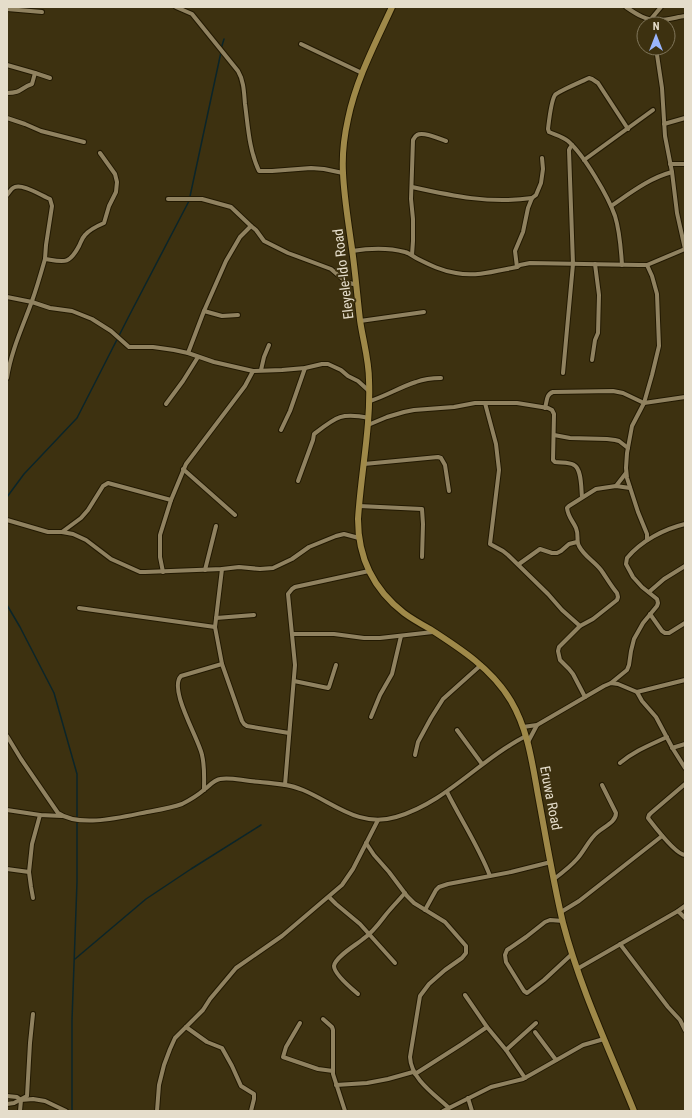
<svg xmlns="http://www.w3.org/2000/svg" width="692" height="1118" font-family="'Roboto Condensed',sans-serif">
	<rect width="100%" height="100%" fill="#3d3110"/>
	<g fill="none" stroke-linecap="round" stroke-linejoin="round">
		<!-- stream -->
		<g stroke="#0b2529" stroke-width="1.5">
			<polyline points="221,49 224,39"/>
			<polyline points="7,497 24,474 77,418 129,316 189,201 221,52"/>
			<polyline points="7,605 20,627 54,693 77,774 77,882 72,1020 72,1111"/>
			<polyline points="75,959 146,899 191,869 261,825"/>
		</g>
		<!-- street casing -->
		<g stroke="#221902" stroke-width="6">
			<g id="street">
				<path d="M176,7L192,14L238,71C244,81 244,93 245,104C248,126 249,150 259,171H272L311,168L324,169L343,173"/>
				<path d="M626,7C636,14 647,21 659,20C668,20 677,17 685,16"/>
				<polyline points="7,9 42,12"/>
				<polyline points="651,19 661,7"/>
				<polyline points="301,44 362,73"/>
				<polyline points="656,48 662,88 665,136 672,172 677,213 685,249"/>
				<polyline points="7,65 35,73 50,78"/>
				<path d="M7,93C22,93 20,88 32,84L35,73"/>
				<polyline points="7,118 25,124 41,131 84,142"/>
				<polyline points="664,124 685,118"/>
				<polyline points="584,160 653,110"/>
				<polyline points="670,164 685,164"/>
				<path d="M412,187C453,196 490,204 532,198"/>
				<path d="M7,195C9,193 11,189 13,188C21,182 42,196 50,199L52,206L46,245L45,259C64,262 69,265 79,246C81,242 82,238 85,235C90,229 97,226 104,223L109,206L116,192L117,182L115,174L100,153"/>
				<polyline points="168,199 202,199 231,207 251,226"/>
				<path d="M611,206C629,194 649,178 672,172"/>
				<path d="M352,251C370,248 387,247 405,252C409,253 414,257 418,259C430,265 442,271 456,273C476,277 496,271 517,267L520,265L530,263L639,265H647L685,249"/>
				<path d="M412,255L413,241V219L411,199L413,140C414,138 415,136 417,135C423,131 440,139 446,141"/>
				<path d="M622,265C621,249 620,232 615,216C608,196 584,155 568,141C562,136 556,135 549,132L548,129C549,121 551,101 555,95C559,91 583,81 589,78L592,79L598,83L628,129"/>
				<polyline points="647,265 652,276 657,294 659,346 652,375 644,403 632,426 627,453 626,468 627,478 638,512 647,534 647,540"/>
				<polyline points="517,267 515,251 523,232 528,208 532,198 536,195 541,183 543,169 542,158"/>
				<polyline points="7,297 32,302 50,308 72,311 92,319 111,331 129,347 153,347 174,350 188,353 214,362 253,371 282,370 305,368 322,364 328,364 341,370 348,376 358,381 369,391"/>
				<polyline points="204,311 222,316 238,315"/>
				<polyline points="360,321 424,312"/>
				<polyline points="188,353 204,311 226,261 240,237 251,226 256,230 264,241 288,253 331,269 346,282 357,285"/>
				<polyline points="592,360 595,340 598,333 599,295 595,264"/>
				<polyline points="261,370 264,357 269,345"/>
				<polyline points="563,373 573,264 569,150 570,148 572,145"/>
				<path d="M7,378C11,351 23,326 32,301C37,287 41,273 45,259"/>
				<path d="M370,401C386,396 400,387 416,382C424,379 433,378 441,378"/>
				<polyline points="485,403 496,444 499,470 490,544 503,551 508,555 548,594 562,610 580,626"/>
				<polyline points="166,404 183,381 198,357"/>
				<path d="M545,408C547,402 546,394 553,392L613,391L623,393L644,403L685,397"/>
				<path d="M368,425L387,417L404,412L414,410L454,407L475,403H517L548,408L552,410L554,414L553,460L555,462C561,463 569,462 574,465C582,469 581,489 582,497"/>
				<polyline points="281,430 290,411 305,368"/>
				<polyline points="554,435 570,438 607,439 615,440 619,441 628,448"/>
				<polyline points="364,464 438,457 441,458 445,465 449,491"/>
				<polyline points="183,469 235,515"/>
				<path d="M298,481L313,440L314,434C336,417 341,412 369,418"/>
				<polyline points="616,486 626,473"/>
				<polyline points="359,506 422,509 423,524 422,557"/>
				<polyline points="7,520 48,532 62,532 73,534 86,540 111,559 140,572 145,572 222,569 239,567 260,569 273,568 292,559 309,547 336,536 344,534 359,538"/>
				<polyline points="62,532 81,518 88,510 103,486 108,483 171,500"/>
				<polyline points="519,564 540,549 552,553 557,553 561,551 569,544 577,542"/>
				<polyline points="222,569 215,627 222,664 242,721 244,724 247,726 289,733"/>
				<polyline points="205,570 216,526"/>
				<polyline points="163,572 160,557 160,535 171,500 186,464 245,386 253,371"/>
				<polyline points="649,592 664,579 685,566"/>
				<polyline points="79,608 215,627"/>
				<polyline points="650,614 662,631 665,633 669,633 685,623"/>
				<polyline points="216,618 254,615"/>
				<polyline points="292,634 334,634 364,638 380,638 433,632"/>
				<polyline points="294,681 328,688 329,687 336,665"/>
				<path d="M611,683L627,670L629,665L631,651L634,639L643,623L657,606L658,603L657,599L642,587L633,577L626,564L627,558C641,541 664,529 685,524"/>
				<polyline points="637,692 642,701 656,717 673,749 685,768"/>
				<path d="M585,697L573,674L569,669L560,660L558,651L559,647L580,626L593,619L617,600L618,597L617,593C611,586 606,577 601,570C594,561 584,556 579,546C576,541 579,535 576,528C573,521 568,517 567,508L569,506L596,489L616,486L630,488"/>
				<polyline points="371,717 380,695 392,674 401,636"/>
				<polyline points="523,727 537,725 604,686 611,683 618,684 637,692 685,680"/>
				<polyline points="457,730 482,764"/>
				<path d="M7,736L21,759L58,813C80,828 122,817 147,812C158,810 171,808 182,804C190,800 198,795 205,789C209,786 214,780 220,779C229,777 240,780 250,781C267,783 287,783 303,790C334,803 359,828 396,817C447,802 480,759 526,736"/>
				<polyline points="528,742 537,725"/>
				<polyline points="672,748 685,744"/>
				<polyline points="415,755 418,742 431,718 443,699 481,665"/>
				<path d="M620,763C634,751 650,745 667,737"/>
				<path d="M685,784L651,813L649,815L648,818C655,827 675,854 685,855"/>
				<polyline points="285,785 295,665 288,594 292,589 295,587 369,571"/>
				<path d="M204,790C204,779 205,767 202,755C199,739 168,689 181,676L222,664"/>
				<path d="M447,792C461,820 479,847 490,876"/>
				<polyline points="7,810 40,815 62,816"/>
				<path d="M366,843L374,855L389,872L407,896L414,903L445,922L466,946V953L462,958L445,970L429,984L420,996L410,1057C411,1079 434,1094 449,1108"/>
				<polyline points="7,869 29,872 32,844 40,815"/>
				<polyline points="29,872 31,887 33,898"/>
				<path d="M554,879C562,873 571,866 577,859C585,850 589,839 598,832C605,826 616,822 616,813L602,785"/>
				<polyline points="329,897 336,904 360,924 395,963"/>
				<polyline points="425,910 436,890 439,887 448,884 511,872 551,862"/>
				<polyline points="678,911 685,918"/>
				<polyline points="561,912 579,901 662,836"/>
				<polyline points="563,921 550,920 545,922 526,937 507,950 505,955 506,962 524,991 527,993 544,980 572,954"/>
				<polyline points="620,944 668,1007 680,1020 685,1030"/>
				<polyline points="577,969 678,911 685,906"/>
				<path d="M358,994C352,989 334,974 334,966C335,957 356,945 363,939C372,933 378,925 384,917C390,909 398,901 405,893"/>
				<polyline points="465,995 487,1027 506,1050 525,1078"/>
				<polyline points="323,1019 332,1027 333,1030 333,1074 345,1111"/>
				<polyline points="300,1023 286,1047 283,1057 318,1069 333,1071"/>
				<polyline points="186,1027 207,1042 222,1048 232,1066 241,1086 254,1094 254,1099 251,1111"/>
				<polyline points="535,1032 556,1060"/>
				<polyline points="506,1050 536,1023"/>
				<polyline points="415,1074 462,1044 487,1027"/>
				<polyline points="336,1085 367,1083 388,1079 413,1072"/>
				<polyline points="7,1096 17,1097 21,1100 33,1099 45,1101 66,1111"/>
				<polyline points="468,1098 472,1111"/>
				<polyline points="7,1104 14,1103 27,1096 30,1043 33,1014"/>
				<polyline points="20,1111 21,1100"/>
				<polyline points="157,1111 159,1085 164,1065 170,1049 175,1038 203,1010 210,999 236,968 282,936 342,885 353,869 378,820"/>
				<polyline points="443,1111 491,1087 523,1079 583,1045 604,1039"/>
			</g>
		</g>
		<!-- secondary casing -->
		<g stroke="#221902" stroke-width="8">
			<path id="secondary" d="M392,7C375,44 356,80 348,119C344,137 342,156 343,173C344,196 348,220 351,242C355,268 357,294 360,320C363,341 369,360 369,380C371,427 361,472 358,519C358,557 373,589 404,613C412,619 421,624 430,629C461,649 492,669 511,701C528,730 532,762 538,795C546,838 553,881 563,923C580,988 609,1049 634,1111"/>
		</g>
		<!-- street -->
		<use href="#street" stroke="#908260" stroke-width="4"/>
		<!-- secondary -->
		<use href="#secondary" stroke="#9f8949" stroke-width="6"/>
	</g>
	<g text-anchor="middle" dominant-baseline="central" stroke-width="4" stroke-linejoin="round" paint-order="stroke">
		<!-- street labels -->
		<g font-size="14" fill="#e5ddcb" stroke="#3d3110">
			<text transform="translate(343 274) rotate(-97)">Eleyele-Ido Road</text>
			<text transform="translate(551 798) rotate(79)">Eruwa Road</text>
		</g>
	</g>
	<!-- border -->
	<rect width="692" height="1118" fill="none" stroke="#e5ddcb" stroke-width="16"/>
	<!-- north arrow -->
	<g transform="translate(656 36)"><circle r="19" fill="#3d3110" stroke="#80765b"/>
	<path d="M0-3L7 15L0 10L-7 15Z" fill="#9ab5fd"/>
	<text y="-6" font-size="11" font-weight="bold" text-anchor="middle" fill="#e5ddcb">N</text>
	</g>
</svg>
